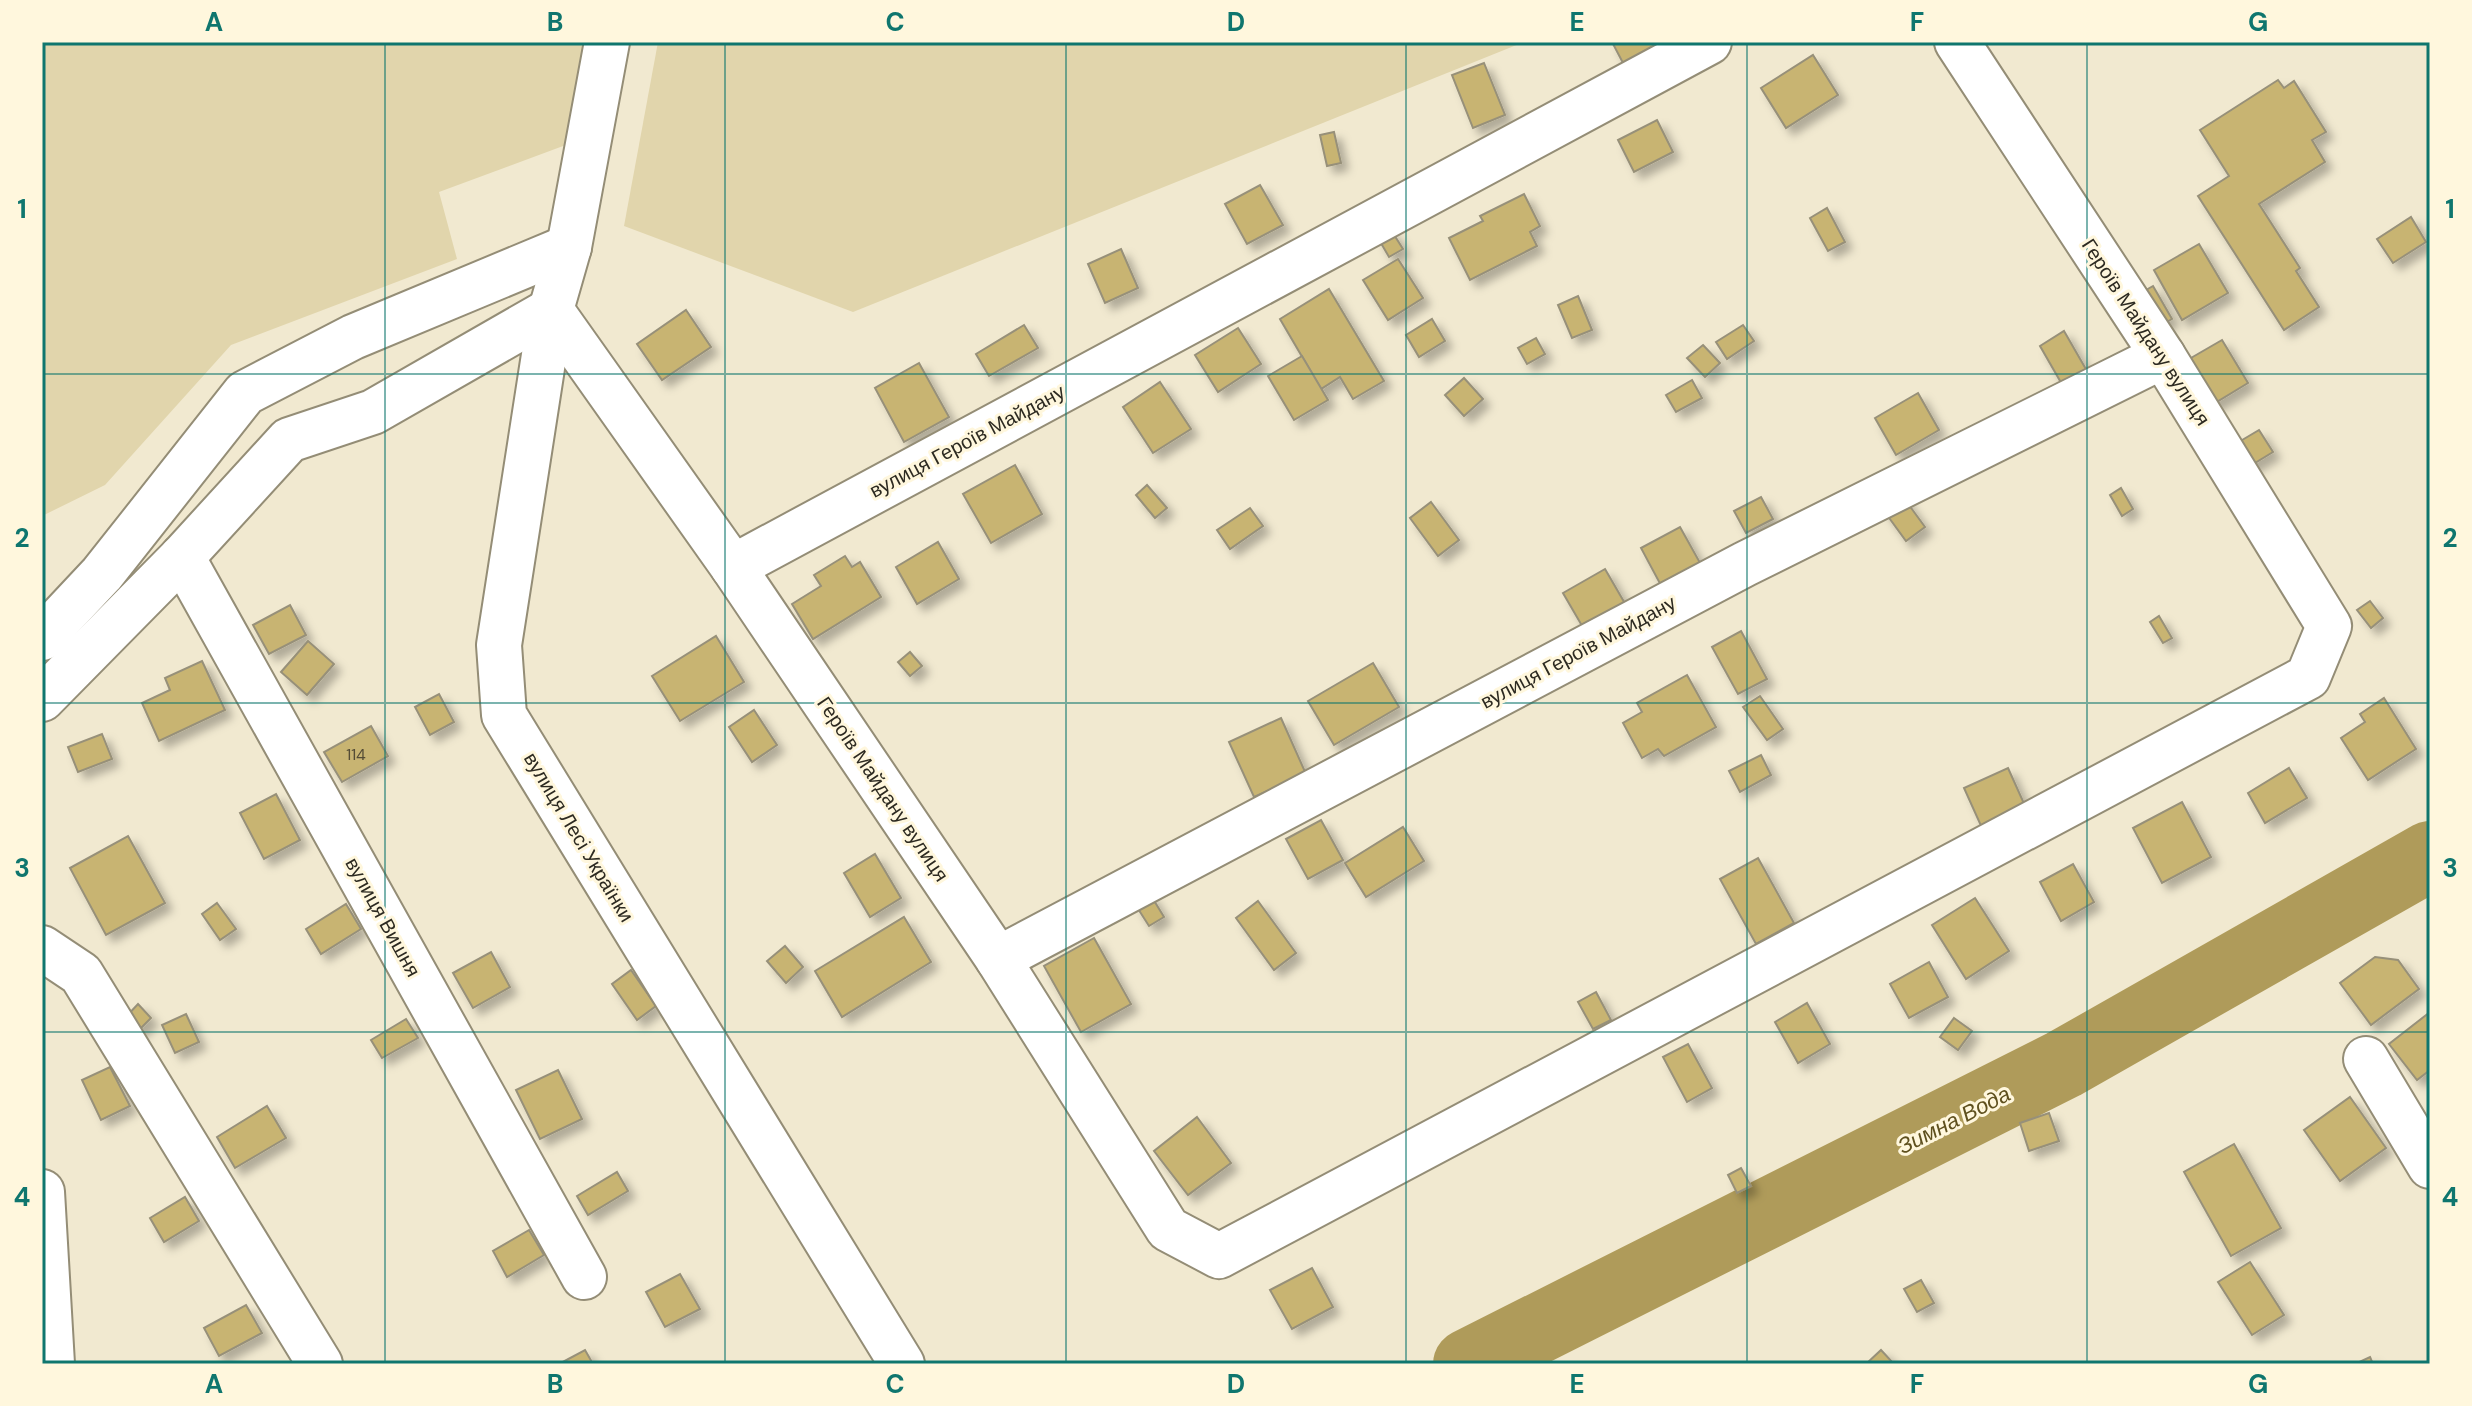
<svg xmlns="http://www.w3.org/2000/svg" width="2472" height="1406" font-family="'DM Sans',sans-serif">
	<defs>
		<filter id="shadow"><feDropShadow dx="7" dy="7" stdDeviation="4" flood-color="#0004"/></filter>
	</defs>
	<rect width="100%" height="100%" fill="#f1e9d0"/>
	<!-- green -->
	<g fill="#e1d5ac">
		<polygon points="42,42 605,42 590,136 439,192 457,259 231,345 105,485 42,516"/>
		<polygon points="658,42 1524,42 853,312 624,226"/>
	</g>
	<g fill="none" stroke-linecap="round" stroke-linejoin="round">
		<!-- river -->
		<polyline stroke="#af9b5a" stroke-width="70" points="1468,1364 2064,1064 2430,856"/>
	</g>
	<!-- building -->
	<g fill="#c8b472" stroke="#979079" stroke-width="2" filter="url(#shadow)">
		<polygon points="1612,42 1663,42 1623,63"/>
		<polygon points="1813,55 1838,95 1786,128 1761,88"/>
		<polygon points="1484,63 1505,115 1473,128 1452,75"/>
		<polygon points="2278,80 2284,88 2294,81 2326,132 2312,140 2325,162 2259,204 2300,268 2296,271 2319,307 2284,330 2198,196 2229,176 2200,130"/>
		<polygon points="1657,120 1673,152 1634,172 1618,140"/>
		<polygon points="1334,132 1341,163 1327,166 1320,135"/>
		<polygon points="1260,185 1283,225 1247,244 1225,204"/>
		<polygon points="1524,194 1540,226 1530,232 1537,246 1470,280 1449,238 1483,221 1480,216"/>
		<polygon points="1827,208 1845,242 1828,251 1810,218"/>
		<polygon points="2411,217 2426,242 2393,263 2377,239"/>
		<polygon points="1391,230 1403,249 1389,257 1378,238"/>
		<polygon points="2199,244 2228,293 2182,320 2154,270"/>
		<polygon points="1121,249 1138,288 1105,303 1088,264"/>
		<polygon points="1398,259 1423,298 1388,320 1363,280"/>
		<polygon points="2153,286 2172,319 2158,327 2139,294"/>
		<polygon points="1329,289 1384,381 1353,399 1340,377 1321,389 1280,319"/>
		<polygon points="1578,296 1592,330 1572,338 1558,305"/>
		<polygon points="686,310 711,347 662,380 637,344"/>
		<polygon points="1432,319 1445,341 1419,357 1406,335"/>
		<polygon points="1024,325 1038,348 989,376 976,354"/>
		<polygon points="1743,325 1754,341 1727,359 1716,342"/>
		<polygon points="1238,328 1261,364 1218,392 1195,355"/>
		<polygon points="2064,331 2087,371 2063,386 2040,346"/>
		<polygon points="1536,338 1545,354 1527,364 1518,348"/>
		<polygon points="2222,340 2248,383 2210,406 2184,362"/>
		<polygon points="1703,345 1720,363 1705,377 1687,358"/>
		<polygon points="1302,356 1328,400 1294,420 1268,376"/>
		<polygon points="919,363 949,417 904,442 875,388"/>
		<polygon points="1464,378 1483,399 1464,416 1445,395"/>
		<polygon points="1692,380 1702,398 1676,412 1666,395"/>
		<polygon points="1160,382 1191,429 1153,453 1123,407"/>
		<polygon points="1918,393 1939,430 1896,455 1875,418"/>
		<polygon points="2259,430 2273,452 2245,469 2232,446"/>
		<polygon points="1015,465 1042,514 991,543 963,494"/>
		<polygon points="1147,485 1167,508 1155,518 1136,495"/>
		<polygon points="2121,488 2133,509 2122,516 2110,495"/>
		<polygon points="1898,490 1925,527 1906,541 1879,504"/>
		<polygon points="1761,497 1773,519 1746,533 1734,511"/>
		<polygon points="1431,502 1459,540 1438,556 1410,518"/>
		<polygon points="1250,508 1263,526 1230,549 1217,530"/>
		<polygon points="1680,527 1704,570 1664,591 1641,548"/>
		<polygon points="938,542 959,579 917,604 896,567"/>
		<polygon points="845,556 852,567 860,562 881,597 813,639 792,604 821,586 814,575"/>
		<polygon points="1605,569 1627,607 1585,631 1563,593"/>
		<polygon points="2370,601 2383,618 2371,628 2357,610"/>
		<polygon points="290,605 306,635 269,654 253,625"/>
		<polygon points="2159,616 2172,638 2163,643 2150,622"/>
		<polygon points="1741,631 1767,679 1738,694 1712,647"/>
		<polygon points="716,636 744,682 680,721 652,676"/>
		<polygon points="308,641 334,664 307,695 281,672"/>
		<polygon points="910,652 922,666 910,676 898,662"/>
		<polygon points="202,661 225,710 159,741 142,703 170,690 165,678"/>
		<polygon points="1373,663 1399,707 1334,745 1308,701"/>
		<polygon points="1687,675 1716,727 1664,756 1658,749 1642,758 1623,723 1642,712 1637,703"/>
		<polygon points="439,694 454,722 430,735 415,707"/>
		<polygon points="1760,696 1783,729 1767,740 1743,707"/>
		<polygon points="2384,698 2416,749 2368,780 2341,738 2365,722 2360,714"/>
		<polygon points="754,710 777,745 752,762 729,727"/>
		<polygon points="1281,718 1306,774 1254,797 1229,742"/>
		<polygon points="371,726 388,756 342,782 324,752"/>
		<polygon points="102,734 112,759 78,772 68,747"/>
		<polygon points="1761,755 1771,775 1740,792 1729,771"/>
		<polygon points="2008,768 2026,808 1982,828 1964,788"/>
		<polygon points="2289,768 2307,798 2265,823 2248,793"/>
		<polygon points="276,794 300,840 264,859 240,813"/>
		<polygon points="2182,802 2211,857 2162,883 2133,828"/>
		<polygon points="1321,820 1343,860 1308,879 1286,839"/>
		<polygon points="1403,827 1424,861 1366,897 1345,863"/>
		<polygon points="128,836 165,903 106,935 70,868"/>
		<polygon points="875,854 901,898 870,917 844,873"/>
		<polygon points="1758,858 1794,923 1756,944 1720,879"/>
		<polygon points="2073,864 2094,902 2061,921 2040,882"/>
		<polygon points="1150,894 1164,917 1149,926 1135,904"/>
		<polygon points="1975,898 2009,951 1966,979 1932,925"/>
		<polygon points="1258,901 1296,953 1274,970 1236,918"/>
		<polygon points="217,903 236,929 220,940 202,914"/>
		<polygon points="346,904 361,929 321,954 306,929"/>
		<polygon points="904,917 931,962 842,1017 815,971"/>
		<polygon points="1094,938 1131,1004 1081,1032 1044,966"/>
		<polygon points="785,946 803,967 786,983 767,961"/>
		<polygon points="491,952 510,987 473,1008 453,973"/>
		<polygon points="2375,957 2398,960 2419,989 2371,1025 2340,983"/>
		<polygon points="1929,962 1948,997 1909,1018 1890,984"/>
		<polygon points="631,970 656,1006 637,1020 612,984"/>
		<polygon points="1596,992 1611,1020 1593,1029 1578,1002"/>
		<polygon points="1807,1003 1830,1044 1798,1063 1775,1022"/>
		<polygon points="138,1004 151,1018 137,1032 124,1019"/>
		<polygon points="2430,1012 2430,1070 2417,1080 2389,1044"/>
		<polygon points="186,1014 199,1042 175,1053 162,1025"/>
		<polygon points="1954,1018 1972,1031 1958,1050 1940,1037"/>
		<polygon points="406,1019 418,1038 382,1058 371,1040"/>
		<polygon points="1688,1044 1712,1088 1687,1102 1663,1057"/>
		<polygon points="110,1067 130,1106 101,1120 82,1080"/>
		<polygon points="558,1070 582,1119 540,1139 516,1090"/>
		<polygon points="2350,1097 2386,1148 2340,1181 2304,1130"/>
		<polygon points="267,1106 286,1138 235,1168 217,1137"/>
		<polygon points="2049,1113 2059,1141 2029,1151 2020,1123"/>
		<polygon points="1197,1117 1231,1163 1188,1195 1154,1151"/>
		<polygon points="2234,1144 2281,1228 2231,1256 2184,1172"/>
		<polygon points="1741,1168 1751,1186 1737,1193 1728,1175"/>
		<polygon points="617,1172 628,1191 588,1215 577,1196"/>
		<polygon points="185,1197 199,1221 164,1242 150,1218"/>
		<polygon points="529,1230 544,1255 507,1277 493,1251"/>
		<polygon points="2250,1262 2284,1315 2252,1335 2218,1282"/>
		<polygon points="1312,1268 1333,1307 1292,1329 1270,1290"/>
		<polygon points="680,1274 700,1309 665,1327 646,1292"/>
		<polygon points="1921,1280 1934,1303 1917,1312 1904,1289"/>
		<polygon points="246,1305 262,1333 219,1356 204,1328"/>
		<polygon points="585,1350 593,1364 559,1364"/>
		<polygon points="1881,1350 1894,1364 1866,1364"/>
		<polygon points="2370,1357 2373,1364 2355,1364"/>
	</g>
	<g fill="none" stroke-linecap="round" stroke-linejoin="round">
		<!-- minor casing -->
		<g stroke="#948d76" stroke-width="48">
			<g id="minor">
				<polyline points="607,42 569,247 551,310 499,645 504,715 902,1364"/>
				<polyline points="182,557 584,1277"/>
				<polyline points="733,567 1709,42"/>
				<polyline points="42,638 102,574 245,393 353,337 569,247"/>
				<polyline points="42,699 182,557 289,440 373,412 551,310 733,567 998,959 1168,1229 1219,1256 2308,677 2329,626 2163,356 1957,42"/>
				<polyline points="42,948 81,974 320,1364"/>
				<polyline points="998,959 1745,564 2163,356"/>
				<polyline points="2366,1059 2430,1166"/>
				<polyline points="42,1192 52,1364"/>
			</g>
		</g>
		<!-- minor -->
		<use href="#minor" stroke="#fff" stroke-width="44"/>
	</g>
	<!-- grid -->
	<path fill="none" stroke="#0f766e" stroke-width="2" stroke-opacity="0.55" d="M385,42V1364M725,42V1364M1066,42V1364M1406,42V1364M1747,42V1364M2087,42V1364M42,374H2430M42,703H2430M42,1032H2430"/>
	<g text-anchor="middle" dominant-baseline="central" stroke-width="6" stroke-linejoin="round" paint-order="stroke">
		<!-- number labels -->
		<g font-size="16" fill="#544c35">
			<text x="356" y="754">114</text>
		</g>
		<!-- street labels -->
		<g font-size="20" fill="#2d2a21" stroke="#fff7dd">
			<text transform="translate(2146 332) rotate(57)">Героїв Майдану вулиця</text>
			<text transform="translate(967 441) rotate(-28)">вулиця Героїв Майдану</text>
			<text transform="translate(1578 652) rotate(-28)">вулиця Героїв Майдану</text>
			<text transform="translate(883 789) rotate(56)">Героїв Майдану вулиця</text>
			<text transform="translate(579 837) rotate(59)">вулиця Лесі Українки</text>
			<text transform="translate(383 917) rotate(61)">вулиця Вишня</text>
		</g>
		<!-- water labels -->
		<g font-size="22" font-style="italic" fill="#5f501e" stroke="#fff7dd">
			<text transform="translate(1954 1120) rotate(-27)">Зимна Вода</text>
		</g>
	</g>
	<!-- border -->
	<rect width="2472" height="1406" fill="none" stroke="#fff7dd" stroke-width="88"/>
	<rect x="44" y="44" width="2384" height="1318" fill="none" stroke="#0f766e" stroke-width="3"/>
	<g font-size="26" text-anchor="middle" font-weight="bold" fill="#0f766e">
		<text x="214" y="31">A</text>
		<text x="555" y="31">B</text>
		<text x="895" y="31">C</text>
		<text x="1236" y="31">D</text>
		<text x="1577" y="31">E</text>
		<text x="1917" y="31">F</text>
		<text x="2258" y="31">G</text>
		<text x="22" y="218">1</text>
		<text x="2450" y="218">1</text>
		<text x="22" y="547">2</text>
		<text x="2450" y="547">2</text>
		<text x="22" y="877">3</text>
		<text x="2450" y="877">3</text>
		<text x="22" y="1206">4</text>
		<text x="2450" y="1206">4</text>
		<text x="214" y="1393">A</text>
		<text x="555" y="1393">B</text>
		<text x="895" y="1393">C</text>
		<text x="1236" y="1393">D</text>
		<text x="1577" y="1393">E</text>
		<text x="1917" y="1393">F</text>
		<text x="2258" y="1393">G</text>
	</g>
</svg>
